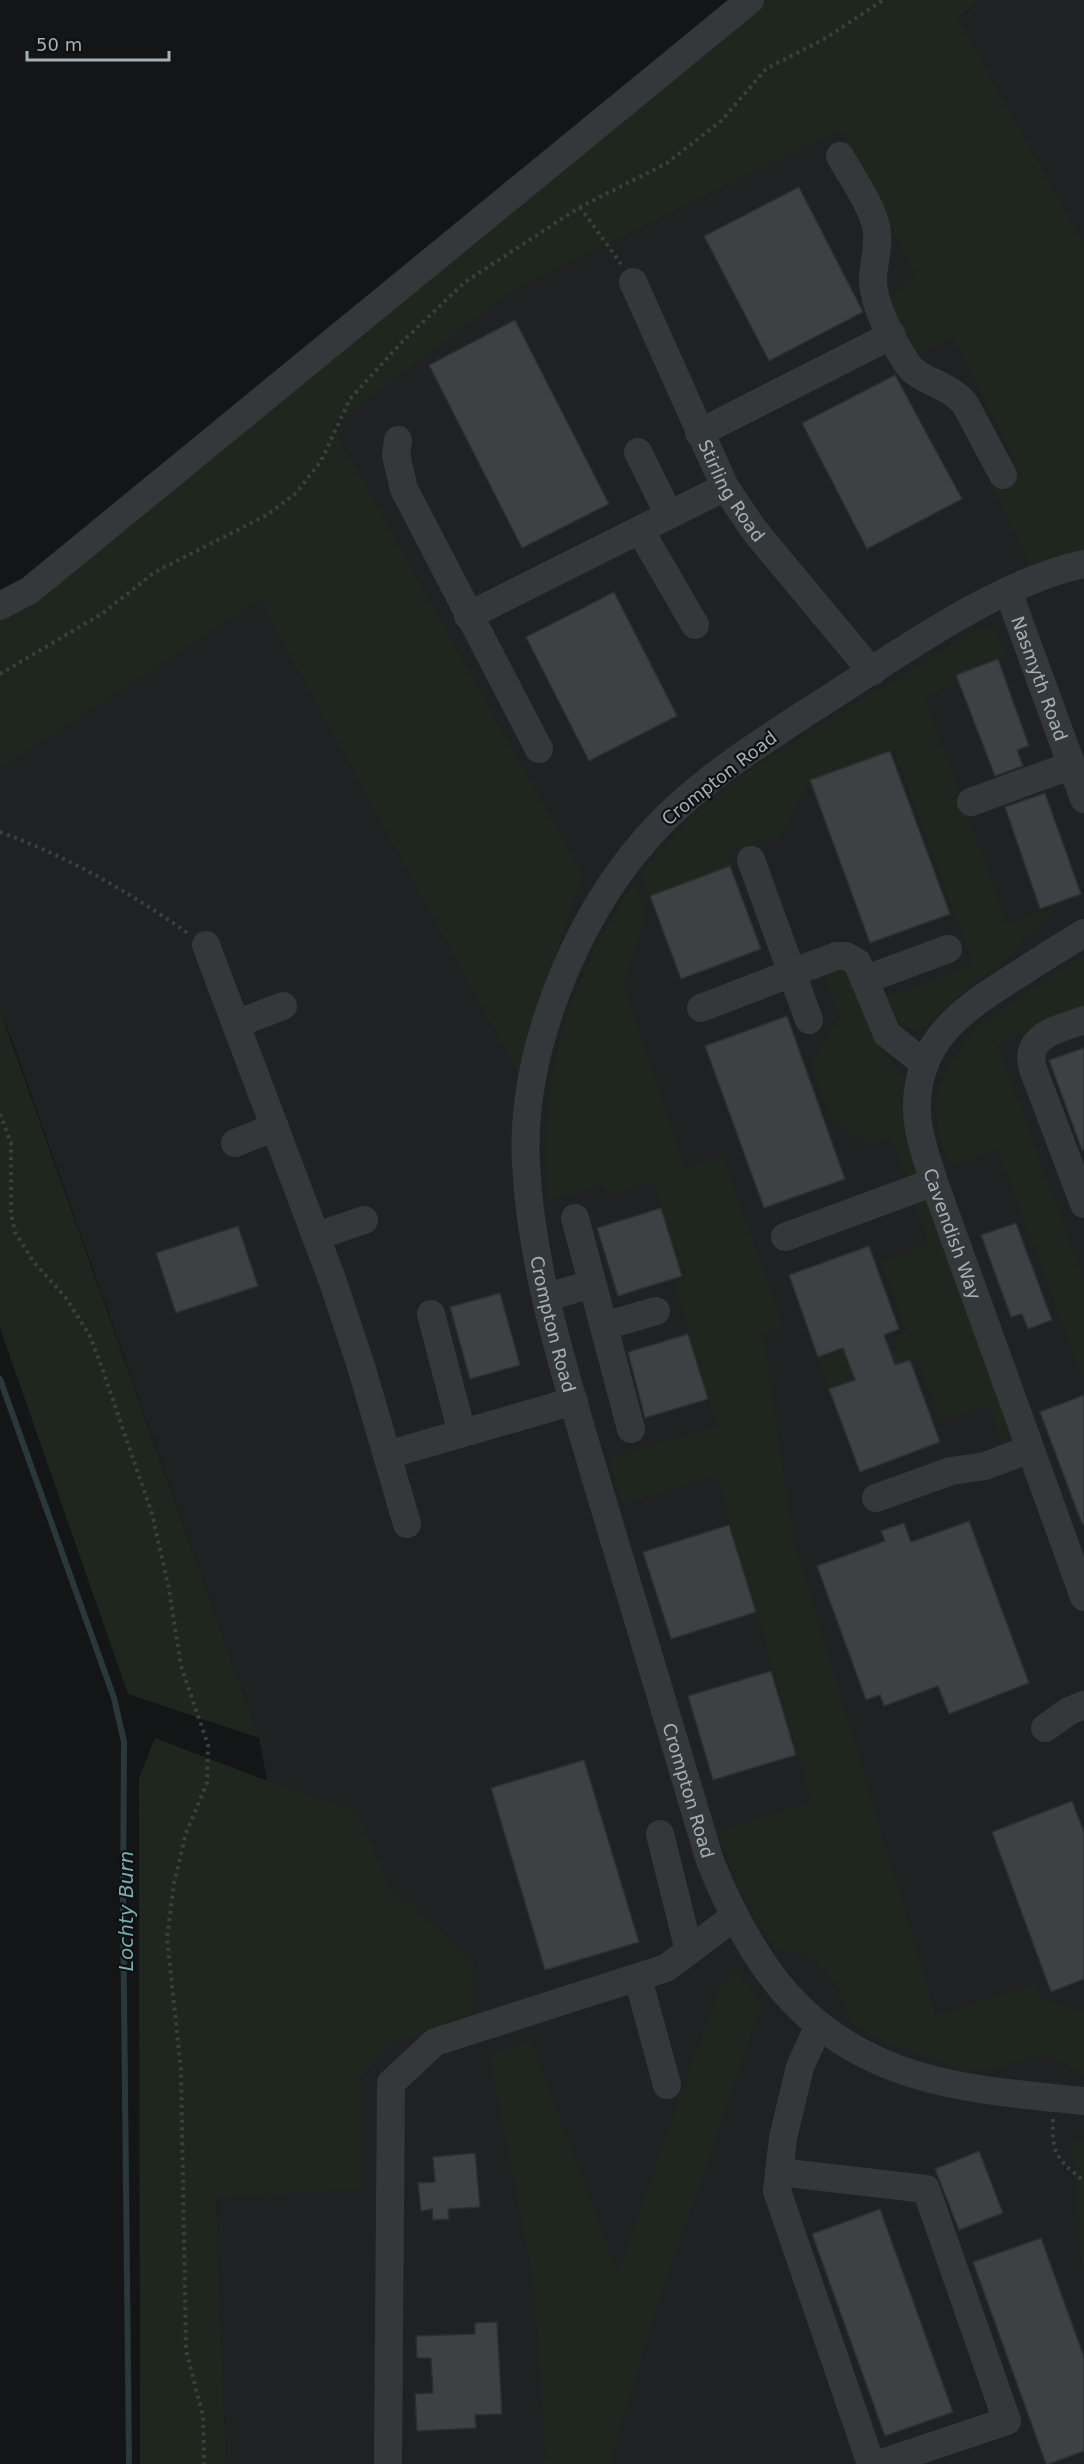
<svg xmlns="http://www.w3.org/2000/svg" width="1084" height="2464" font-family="'DejaVu Sans',sans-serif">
	<rect width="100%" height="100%" fill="#141516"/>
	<!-- built -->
	<polygon fill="#202123" points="979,0 1084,0 1084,2464 226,2464 216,2197 306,1982 259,1738 0,1007 0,769 260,600 332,426 514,290 840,130"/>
	<!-- green -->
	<g fill="#1f261e">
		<polygon points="750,0 979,0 958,19 1084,245 1084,551 1032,567 994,490 1023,474 953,337 915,356 892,306 894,295 916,275 840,130 514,290 332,426 582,874 519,1074 260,600 0,769 0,614"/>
		<path d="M986,627C999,630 1002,645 1006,656L956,674L958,682L924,696L1007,924L1057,906L1058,910L1023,937L1016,952L946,1006L924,1029L915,1030L902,1027L886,998L973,964L894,750L810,780L780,837L728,857L730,866L650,896L640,872L689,821L732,783L785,747L978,629Z"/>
		<path d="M635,882L642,902L644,921L623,985L685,1168L723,1156L783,1326L763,1334L793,1538L936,2016L1035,1984L1041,1998L1084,2012V2076L1065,2063L1052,2058H1031L982,2071L953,2066L890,2044L851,2023L838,1988L817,1961L801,1953L773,1948L739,1887L716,1832L812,1802L717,1475L622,1504L609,1459L717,1426L674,1282L685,1278L654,1181L608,1196L603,1184L547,1201C538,1078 566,983 635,882Z"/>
		<path d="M1084,956V1008L997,1044L1084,1281V1382L998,1149L955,1164L948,1163C942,1143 933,1121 937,1100C950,1027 1028,993 1084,956Z"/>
		<polygon points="823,970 843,970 847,974 878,1042 904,1078 922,1172 909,1187 891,1137 870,1145 831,1119 811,1064 840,1016"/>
		<polygon points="0,1007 11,1041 259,1738 128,1694 0,1328"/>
		<polygon points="913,1199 925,1200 1012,1433 1013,1441 1004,1449 988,1404 940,1421 917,1357 829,1389 818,1357 843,1348 850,1365 897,1348 893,1337 907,1332 882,1263 929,1245"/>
		<polygon points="155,1738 257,1777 357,1811 389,1887 474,1961 472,2014 392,2044 360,2077 360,2190 216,2197 226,2464 140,2464 139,1778"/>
		<polygon points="733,1970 762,2003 655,2314 609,2464 542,2464 546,2457 534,2285 489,2054 531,2041 618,2273 719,1988"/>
		<polygon points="1072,2141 1084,2141 1084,2266 1081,2262"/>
	</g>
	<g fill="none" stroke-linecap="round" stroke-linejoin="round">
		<!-- stream -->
		<polyline stroke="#29393b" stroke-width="6" points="0,1379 114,1698 124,1742 123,1904 129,2464"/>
	</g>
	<!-- building -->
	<g fill="#3e4143" stroke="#2e2f32" stroke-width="1.5">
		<polygon points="799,187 863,312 769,361 704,236"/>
		<polygon points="515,320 609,504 522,548 429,365"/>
		<polygon points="895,375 962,499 867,549 802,423"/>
		<polygon points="614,592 677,716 589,761 526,637"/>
		<polygon points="998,659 1029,746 1017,750 1023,766 995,776 956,675"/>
		<polygon points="890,751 950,914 870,943 810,780"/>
		<polygon points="1045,793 1081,894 1040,909 1005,807"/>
		<polygon points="730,866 761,949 681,979 650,896"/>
		<polygon points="787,1016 845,1179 764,1208 705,1046"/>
		<polygon points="1084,1048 1084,1149 1082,1150 1049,1060"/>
		<polygon points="661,1208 682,1276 618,1296 597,1228"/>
		<polygon points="1016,1223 1052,1320 1028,1329 1022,1314 1011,1317 981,1235"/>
		<polygon points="238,1226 258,1286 176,1313 156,1253"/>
		<polygon points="869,1246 899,1329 884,1335 895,1365 910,1360 940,1442 860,1472 829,1389 855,1380 843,1348 818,1357 789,1275"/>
		<polygon points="500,1293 520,1365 470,1379 450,1307"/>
		<polygon points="688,1334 708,1399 645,1418 628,1352"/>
		<polygon points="1084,1395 1084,1524 1082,1524 1040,1412"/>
		<polygon points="969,1521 1029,1683 949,1714 938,1686 884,1706 880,1695 866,1700 817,1566 885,1541 881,1531 904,1523 911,1542"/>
		<polygon points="729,1525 756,1612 671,1639 643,1552"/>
		<polygon points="771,1671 796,1755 713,1780 688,1696"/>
		<polygon points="584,1760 639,1942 545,1970 491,1788"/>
		<polygon points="1072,1801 1084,1832 1084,1979 1051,1992 992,1832"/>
		<polygon points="979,2151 1003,2213 959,2230 935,2169"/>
		<polygon points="475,2153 480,2207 448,2209 449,2219 433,2220 432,2209 421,2211 418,2183 435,2182 433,2157"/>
		<polygon points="880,2209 953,2412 885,2436 812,2234"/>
		<polygon points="1041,2238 1084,2357 1084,2451 1049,2464 1046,2464 973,2262"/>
		<polygon points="497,2322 502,2414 475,2415 476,2428 417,2431 415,2394 433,2393 431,2358 417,2358 416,2336 475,2334 475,2323"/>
	</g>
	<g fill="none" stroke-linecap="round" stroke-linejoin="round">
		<!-- path -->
		<g stroke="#3b3f42" stroke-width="4" stroke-dasharray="3 4.5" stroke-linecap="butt">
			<polyline points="580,207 621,264"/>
			<polyline points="0,674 103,613 155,572 267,515 296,493 321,461 350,399 402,342 465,282 580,207 667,163 721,121 766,69 826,38 883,0"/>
			<path d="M0,832C67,856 131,893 189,934"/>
			<polyline points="0,1114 11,1143 11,1213 15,1232 33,1261 66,1298 90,1336 101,1365 152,1514 169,1589 181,1666 208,1745 207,1783 186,1833 174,1883 167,1938 181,2070 186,2350 203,2416 204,2464"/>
			<path d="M1053,2119C1051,2154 1058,2160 1084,2181"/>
		</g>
		<!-- minor -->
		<g stroke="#35383b" stroke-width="28">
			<path d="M840,156C852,178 870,202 876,226C880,243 874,260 873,277C872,303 892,340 906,362C918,382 947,382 965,404L1003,475"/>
			<path id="s1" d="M633,282L725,487L754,530L872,672"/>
			<polyline points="699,433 892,335"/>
			<polyline points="398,440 396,455 404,489 539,749"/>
			<polyline points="638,452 669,515"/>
			<polyline points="640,530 695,625"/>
			<path id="s2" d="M1084,564C993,583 889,661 809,711C752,748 691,787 646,839C574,921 520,1055 526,1164C531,1267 564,1370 593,1469C632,1600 671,1730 710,1861C752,1964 802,2039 913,2074C967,2091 1028,2095 1084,2101"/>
			<path id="s3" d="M1008,591L1084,799"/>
			<polyline points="0,606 30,590 750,0"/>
			<polyline points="468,616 725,487"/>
			<polyline points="971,802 1072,765"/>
			<polyline points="751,860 809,1020"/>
			<path id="s4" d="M1084,933C1061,947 1037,962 1014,977C962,1010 915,1041 917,1111C918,1136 927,1159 934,1182L1084,1597"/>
			<polyline points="206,945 333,1282 361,1366 407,1524"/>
			<polyline points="864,980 948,949"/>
			<polyline points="701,1008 836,956 846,956 857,962 887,1034 925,1064"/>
			<path d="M1084,1020C1059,1029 1023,1035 1033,1069L1084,1204"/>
			<polyline points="236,1024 283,1006"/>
			<polyline points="235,1143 275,1127"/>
			<polyline points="575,1218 631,1429"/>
			<polyline points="317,1236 364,1220"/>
			<polyline points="785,1237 934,1182"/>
			<polyline points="547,1297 592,1284"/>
			<polyline points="431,1314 462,1433"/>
			<polyline points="604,1326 656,1311"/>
			<polyline points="387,1455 574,1401"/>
			<polyline points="876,1498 951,1471 985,1466 1030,1449"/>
			<polyline points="1045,1728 1069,1711 1084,1705"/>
			<polyline points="660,1834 689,1951"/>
			<polyline points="638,1978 667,2085"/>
			<polyline points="819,2025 800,2067 783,2138 777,2191 871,2464"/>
			<polyline points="779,2172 926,2189 1007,2421 879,2464"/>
			<polyline points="388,2464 391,2083 435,2042 666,1968 734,1917"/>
		</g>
	</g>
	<g text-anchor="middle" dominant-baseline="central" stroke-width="4.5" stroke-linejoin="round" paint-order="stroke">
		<!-- street labels -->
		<g font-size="18" fill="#a5b1b7" stroke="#0f1011">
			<text stroke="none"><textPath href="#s1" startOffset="231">Stirling Road</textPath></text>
			<text stroke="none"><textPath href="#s3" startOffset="93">Nasmyth Road</textPath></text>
			<text transform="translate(719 778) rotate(-38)">Crompton Road</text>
			<text stroke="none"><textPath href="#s4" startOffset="386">Cavendish Way</textPath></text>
			<text stroke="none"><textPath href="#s2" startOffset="1038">Crompton Road</textPath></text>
			<text stroke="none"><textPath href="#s2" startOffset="1524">Crompton Road</textPath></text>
		</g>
		<!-- water labels -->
		<g font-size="20" font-style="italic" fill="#78aeb5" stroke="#0f1011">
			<text transform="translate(126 1911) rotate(-90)">Lochty Burn</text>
		</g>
	</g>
	<!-- scale -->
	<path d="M27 51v9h142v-9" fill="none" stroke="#a5b1b7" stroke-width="3"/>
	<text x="36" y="51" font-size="18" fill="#a5b1b7" stroke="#0f1011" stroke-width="4.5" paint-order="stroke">50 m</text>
</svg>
